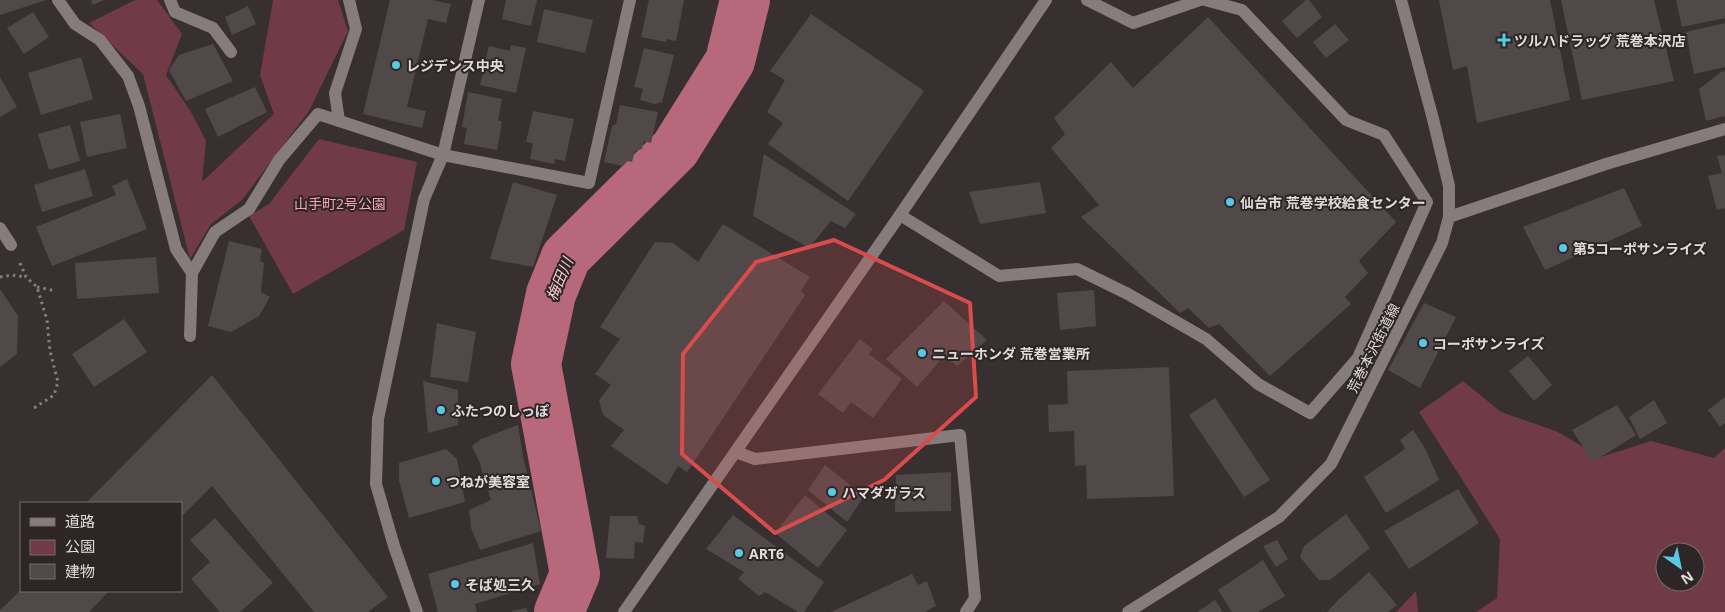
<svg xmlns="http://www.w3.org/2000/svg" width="1725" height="612" font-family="'Open Sans','Noto Sans JP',sans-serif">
	<rect width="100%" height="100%" fill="#382f30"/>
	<!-- green -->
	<g fill="#713a47" fill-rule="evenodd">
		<polygon points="135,0 157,0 182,34 166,75 191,112 206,141 202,182 274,114 260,75 273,0 338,0 348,31 309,111 242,200 211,224 190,259 143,74 89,23"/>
		<polygon points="319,139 417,162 404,230 293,294 249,216 269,204"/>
		<path d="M1463,381L1501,412L1556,431L1601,457L1651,441L1714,458L1725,448V612H1476L1497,598L1500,539L1419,412ZM1665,552H1695V582H1665Z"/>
		<polygon points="1416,591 1418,612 1396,612"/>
	</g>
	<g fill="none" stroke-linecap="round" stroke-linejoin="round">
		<!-- river -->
		<polyline stroke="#b7687a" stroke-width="50" points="559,612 575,574 536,364 551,294 566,257 675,149 730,61 745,0"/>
	</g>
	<!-- building -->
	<g fill="#51484a">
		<polygon points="0,0 46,0 0,15"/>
		<polygon points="91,0 104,0 93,5"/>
		<polygon points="390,0 432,0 451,4 446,23 428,19 407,107 426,111 422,128 363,114"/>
		<polygon points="506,0 537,0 531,26 502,19"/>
		<polygon points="649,0 684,0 676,41 666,39 666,42 641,37"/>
		<polygon points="1306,0 1309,0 1322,17 1297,38 1282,21"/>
		<polygon points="1439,0 1550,0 1570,100 1477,123 1467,66 1453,70"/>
		<polygon points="1561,0 1654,0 1674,81 1582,100"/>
		<polygon points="1676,0 1725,0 1725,18 1682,27"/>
		<polygon points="248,6 256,24 232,35 225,17"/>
		<polygon points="544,9 593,20 585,53 537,42"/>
		<polygon points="33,12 49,37 24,54 7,28"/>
		<polygon points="811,14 924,91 848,201 768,144 783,123 767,112 785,80 770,71"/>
		<polygon points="1208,17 1396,222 1359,261 1368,273 1345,297 1351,304 1270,376 1219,324 1209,328 1188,308 1180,313 1081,217 1099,205 1051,148 1065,134 1054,118 1111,62 1133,88"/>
		<polygon points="1725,23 1725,67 1694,74 1686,32"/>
		<polygon points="1335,24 1349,40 1326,58 1313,42"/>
		<polygon points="213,44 233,81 186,101 169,70 179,55"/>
		<polygon points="511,45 526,48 516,93 480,85 489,46 510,51"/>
		<polygon points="644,48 674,55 662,102 655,104 640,100 643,89 634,87"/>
		<polygon points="81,57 93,99 41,115 28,73"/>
		<polygon points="1725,71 1725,116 1706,121 1699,89 1721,72"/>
		<polygon points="0,77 17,107 0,117"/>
		<polygon points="255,87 267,112 218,137 205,109"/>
		<polygon points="468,92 502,99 498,120 502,122 497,150 464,144 467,128 462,127"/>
		<polygon points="620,105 658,112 651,143 644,141 642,149 635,151 632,162 627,161 623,166 604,162 612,126 616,124"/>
		<polygon points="533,111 574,119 565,161 555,159 554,164 530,159 533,143 526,142"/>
		<polygon points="120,114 127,148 87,157 80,122"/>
		<polygon points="70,125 80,161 49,170 38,134"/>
		<polygon points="764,154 856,214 845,228 831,221 809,248 753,216"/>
		<polygon points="1725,155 1725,208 1717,210 1708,176 1722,173 1717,156"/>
		<polygon points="85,169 93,196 42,212 34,185"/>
		<polygon points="127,179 147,229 52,266 36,227 116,195 112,186"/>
		<polygon points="513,182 557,195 533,267 490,259"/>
		<polygon points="1040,182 1046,213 980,224 969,192"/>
		<polygon points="1624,188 1642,226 1545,270 1523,227"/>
		<polygon points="723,224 810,277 801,291 805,295 687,472 678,466 667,485 611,446 624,430 603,415 599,400 611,385 595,374 620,339 600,327 655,242 673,243 698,262"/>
		<polygon points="229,241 262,249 260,261 264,263 261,292 270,297 259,316 231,332 208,326"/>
		<polygon points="156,257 159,293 77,299 75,263"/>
		<polygon points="0,289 18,316 17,354 0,367"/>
		<polygon points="1094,290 1096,326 1060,330 1057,293"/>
		<polygon points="944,301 987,340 957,366 944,356 917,387 886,359"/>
		<polygon points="1424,303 1456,317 1420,388 1388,370"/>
		<polygon points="124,319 147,352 94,387 72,354"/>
		<polygon points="437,323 476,332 468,382 430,377"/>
		<polygon points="860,339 873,349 869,354 902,379 873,418 851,402 843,413 818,394"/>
		<polygon points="1528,356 1552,385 1534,401 1509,371"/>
		<polygon points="1169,367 1174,496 1087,499 1086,465 1075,466 1074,431 1049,432 1048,405 1068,404 1067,371"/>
		<polygon points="212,375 388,597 368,612 314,612 212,486 181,517 181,503 86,503"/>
		<polygon points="423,381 458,390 458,425 428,433"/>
		<polygon points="1725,397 1725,423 1720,427 1708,410"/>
		<polygon points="1215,398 1270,480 1244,497 1189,415"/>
		<polygon points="1654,400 1667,423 1640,439 1629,417"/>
		<polygon points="1617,405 1636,435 1593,462 1572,430"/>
		<polygon points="518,425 523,456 541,531 480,550 471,528 469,510 491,500 479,461 472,446 481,439"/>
		<polygon points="1413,430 1425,448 1439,480 1386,513 1364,477 1405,449 1400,440"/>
		<polygon points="446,449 457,459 465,502 409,518 399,480 399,463"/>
		<polygon points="825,465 864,496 847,522 808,490"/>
		<polygon points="951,472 951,511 895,512 896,475"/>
		<polygon points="1458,489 1479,523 1409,569 1384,531"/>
		<polygon points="805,495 847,530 818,568 775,533"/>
		<polygon points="1346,514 1370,548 1330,580 1319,580 1300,557 1304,546"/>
		<polygon points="733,515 824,582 804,612 798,612 765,592 759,596 738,579 744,572 706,549"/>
		<polygon points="610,516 637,516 639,524 645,526 643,543 635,542 634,559 606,558"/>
		<polygon points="215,518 273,583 240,612 220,612 191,579 210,562 190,540"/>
		<polygon points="1277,540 1288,559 1276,567 1263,546"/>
		<polygon points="533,543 540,584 475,604 477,612 438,612 428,574"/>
		<polygon points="1263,560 1285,596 1258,612 1232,612 1218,590"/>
		<polygon points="1369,572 1397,605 1388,612 1327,612 1339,599"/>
		<polygon points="912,574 918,585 927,581 936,606 925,612 831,612"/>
		<polygon points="20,591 109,591 89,612 0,612 0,610"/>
		<polygon points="1215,600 1223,612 1197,612"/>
		<polygon points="526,608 528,612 512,612 512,611"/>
	</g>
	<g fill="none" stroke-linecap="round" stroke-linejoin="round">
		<!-- path -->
		<g stroke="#857e7f" stroke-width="3" stroke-dasharray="2.5 4" stroke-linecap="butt">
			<polyline points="20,263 26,277 37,287 47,320 50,351 58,382 54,395 34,408"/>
			<polyline points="0,277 12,275 26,277"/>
			<polyline points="37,287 56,291"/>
		</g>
		<!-- minor -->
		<g stroke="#867c7d" stroke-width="12">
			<polyline points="58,0 75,24 100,40 128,76 139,106 176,249 192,273 190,336"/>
			<polyline points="170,0 175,12 213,28 231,52"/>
			<polyline points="1087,0 1133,23 1200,0"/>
			<polyline points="339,121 335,93 356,29 349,0"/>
			<polyline points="900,215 999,276 1077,269 1128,294 1206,339 1258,384 1310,413 1358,358 1427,202 1384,135 1346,120 1242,10 1205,0"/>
			<polyline points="1449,217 1606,164 1725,129"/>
			<polyline points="0,228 11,245"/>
			<polyline points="192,273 215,232 249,209 279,160 318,114 443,155 589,183 630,0"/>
			<polyline points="736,452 755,459 960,435 975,598 966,612"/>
			<polyline points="417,612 394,546 376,484 378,419 424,199 443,155 479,0"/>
			<polyline points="624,612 900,215 1046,0"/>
			<polyline points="1128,612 1279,517 1331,464 1442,243 1449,217 1449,186 1433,119 1401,0"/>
		</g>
	</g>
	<!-- marked area -->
	<path fill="#d84c4c" fill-opacity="0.2" stroke="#d84c4c" stroke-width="4" stroke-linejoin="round" d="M834,240L970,303L976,397L884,480L775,533L682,454L683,354L756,262Z"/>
	<!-- markers -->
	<g fill="#58c8e4" stroke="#2d2526" stroke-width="2">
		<path d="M1501.5 32.5h5v5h5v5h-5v5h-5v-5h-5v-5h5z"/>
		<circle cx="396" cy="65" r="5"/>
		<circle cx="1230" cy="202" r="5"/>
		<circle cx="1563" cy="248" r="5"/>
		<circle cx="1423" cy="343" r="5"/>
		<circle cx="922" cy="353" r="5"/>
		<circle cx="441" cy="410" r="5"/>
		<circle cx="436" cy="481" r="5"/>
		<circle cx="832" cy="492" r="5"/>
		<circle cx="739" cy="553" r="5"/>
		<circle cx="455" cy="584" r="5"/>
	</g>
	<g text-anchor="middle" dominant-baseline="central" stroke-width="4" stroke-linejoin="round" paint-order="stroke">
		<!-- poi labels -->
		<g font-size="14" font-weight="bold" fill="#e0dadb" stroke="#2d2526" text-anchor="start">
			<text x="1514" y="40">ツルハドラッグ 荒巻本沢店</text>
			<text x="406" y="65">レジデンス中央</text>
			<text x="1240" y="202">仙台市 荒巻学校給食センター</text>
			<text x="1573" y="248">第5コーポサンライズ</text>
			<text x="1433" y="343">コーポサンライズ</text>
			<text x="932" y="353">ニューホンダ 荒巻営業所</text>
			<text x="451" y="410">ふたつのしっぽ</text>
			<text x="446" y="481">つねが美容室</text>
			<text x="842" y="492">ハマダガラス</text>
			<text x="749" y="553">ART6</text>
			<text x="465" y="584">そば処三久</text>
		</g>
		<!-- park labels -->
		<g font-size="14" fill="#fba3b5" stroke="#2d2526">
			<text x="340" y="203">山手町2号公園</text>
		</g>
		<!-- street labels -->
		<g font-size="14" fill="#e0dadb" stroke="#2d2526">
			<text transform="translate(1373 348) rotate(-63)">荒巻本沢街道線</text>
		</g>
		<!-- water labels -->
		<g font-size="15" font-style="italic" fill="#f7c9d1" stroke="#2d2526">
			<text transform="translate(559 279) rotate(-67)">梅田川</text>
		</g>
	</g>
	<!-- legend -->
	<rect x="20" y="502" width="162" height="90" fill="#2d2526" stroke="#756d6e"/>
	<rect x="30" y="518" width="25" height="8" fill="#867c7d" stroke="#756d6e"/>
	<text x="65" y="527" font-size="15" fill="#e0dadb">道路</text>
	<rect x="30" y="540" width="25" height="15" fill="#713a47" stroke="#756d6e"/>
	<text x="65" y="552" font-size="15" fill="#e0dadb">公園</text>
	<rect x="30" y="564" width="25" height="15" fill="#51484a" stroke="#756d6e"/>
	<text x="65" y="577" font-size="15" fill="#e0dadb">建物</text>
	<!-- north arrow -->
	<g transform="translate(1680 567) rotate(147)"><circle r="24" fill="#2d2526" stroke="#756d6e"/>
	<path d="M0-4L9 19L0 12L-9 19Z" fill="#58c8e4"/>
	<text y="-8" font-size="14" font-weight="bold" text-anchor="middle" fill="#e0dadb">N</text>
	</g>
</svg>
